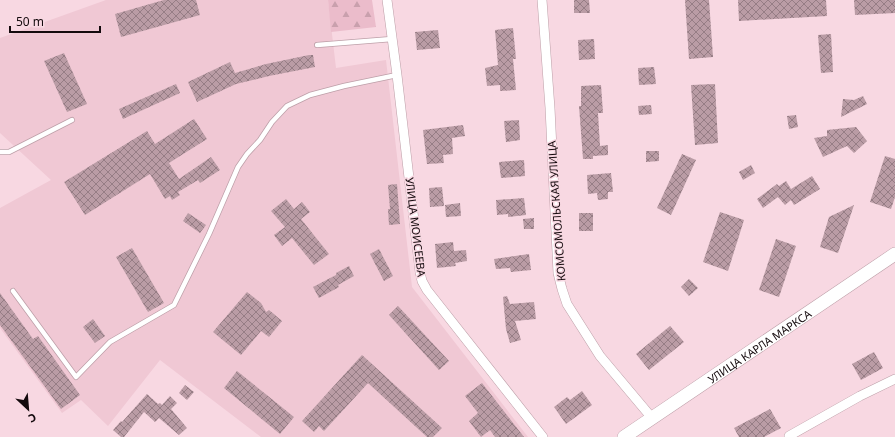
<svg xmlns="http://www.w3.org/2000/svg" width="895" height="437" font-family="'Noto Sans',sans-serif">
	<defs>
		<pattern id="forest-firs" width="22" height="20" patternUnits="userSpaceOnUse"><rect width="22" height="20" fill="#ebbccb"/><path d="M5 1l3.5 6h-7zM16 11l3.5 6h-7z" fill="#c9a0ad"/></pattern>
		<pattern id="building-cross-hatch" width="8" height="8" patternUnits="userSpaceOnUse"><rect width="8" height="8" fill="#ba9ca5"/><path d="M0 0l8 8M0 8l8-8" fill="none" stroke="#967d85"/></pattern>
	</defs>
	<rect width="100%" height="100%" fill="#f8d8e2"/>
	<!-- built -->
	<polygon fill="#f0c8d4" points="106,0 328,0 336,68 386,60 412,287 528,437 261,437 160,360 108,426 81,400 62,413 0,328 0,208 51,180 0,133 0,38"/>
	<!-- forest -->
	<polygon fill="url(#forest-firs)" points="328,0 372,0 376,27 331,32"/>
	<!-- building -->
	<g fill="url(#building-cross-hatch)">
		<polygon points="164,0 196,0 200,15 121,37 115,14"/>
		<polygon points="574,0 589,0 590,13 574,13"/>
		<polygon points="685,0 709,0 713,57 689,59"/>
		<polygon points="738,0 826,0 827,16 739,21"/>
		<polygon points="854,0 895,0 895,13 855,15"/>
		<polygon points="513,28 516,59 513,59 516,90 500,91 500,85 487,86 485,68 498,65 495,30"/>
		<polygon points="438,30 440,48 417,50 415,32"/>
		<polygon points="831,34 833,72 821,73 818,35"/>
		<polygon points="594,39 595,59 579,60 578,40"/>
		<polygon points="64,53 87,104 67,112 44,61"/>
		<polygon points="309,55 313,55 315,67 269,76 236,84 197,102 188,82 230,62 235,73 266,64"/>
		<polygon points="654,67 656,84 639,85 638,68"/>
		<polygon points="176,84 180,93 123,119 119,109"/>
		<polygon points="715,84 718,143 695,145 691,85"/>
		<polygon points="601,85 603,113 598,113 600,146 608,145 608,155 593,156 593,159 583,159 579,106 581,106 581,86"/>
		<polygon points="863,96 867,104 841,117 843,99 854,100"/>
		<polygon points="651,105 652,114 639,115 638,106"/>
		<polygon points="796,115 798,127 789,129 787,116"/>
		<polygon points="194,119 207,139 169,163 179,179 211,157 220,170 200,183 198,180 178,192 180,195 172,200 170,196 165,199 150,174 85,215 64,182 147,131 155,144"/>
		<polygon points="519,120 520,140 506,142 504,121"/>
		<polygon points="463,125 465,136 452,138 453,154 443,155 444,163 427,164 423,130"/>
		<polygon points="856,127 867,141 854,153 847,146 823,157 814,138 827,136 827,130"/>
		<polygon points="646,151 659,151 659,161 646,162"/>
		<polygon points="682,154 696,160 671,215 657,208"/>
		<polygon points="885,156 895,159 895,197 891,209 870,202"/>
		<polygon points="524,160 525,176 501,178 499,162"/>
		<polygon points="751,165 755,173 743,180 739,172"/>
		<polygon points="611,173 613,192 608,192 608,199 598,200 597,193 588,194 587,175"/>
		<polygon points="812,176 820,189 794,205 791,200 785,205 778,197 763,208 757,199 777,184 779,186 786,181 791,189"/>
		<polygon points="397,184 400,224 389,225 388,209 390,209 388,185"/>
		<polygon points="442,187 444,206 430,207 429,188"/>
		<polygon points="524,198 526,215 508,217 508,214 497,215 496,200"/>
		<polygon points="286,199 294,209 302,202 310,212 301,219 329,254 314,265 292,238 282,246 274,235 285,227 271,211"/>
		<polygon points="460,203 461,216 446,217 445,205"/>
		<polygon points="854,205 838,253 820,247 829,217"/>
		<polygon points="720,212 744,220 728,271 703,262"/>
		<polygon points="188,213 206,225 200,233 183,221"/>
		<rect x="579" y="213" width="14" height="18"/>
		<polygon points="534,218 534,229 524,229 523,219"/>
		<polygon points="776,239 796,246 779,297 759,290"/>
		<polygon points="453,242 454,251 466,250 467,261 455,263 456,266 437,268 435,244"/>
		<polygon points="132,248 164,303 148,312 116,257"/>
		<polygon points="379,249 393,276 384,281 370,254"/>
		<polygon points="529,254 531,270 511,272 510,268 496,269 494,259"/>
		<polygon points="349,266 354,276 338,285 339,287 319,298 313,287 336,275 336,273"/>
		<polygon points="689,279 698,288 689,296 681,287"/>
		<polygon points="247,292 261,303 266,312 269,310 282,321 269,337 261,331 241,355 213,332"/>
		<polygon points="0,293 33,339 38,336 80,395 61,409 0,325"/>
		<polygon points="507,296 510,304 534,302 536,319 515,321 521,340 510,343 506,329 503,297"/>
		<polygon points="398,306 449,361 439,370 389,315"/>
		<polygon points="93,319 105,336 95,343 83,327"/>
		<polygon points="670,326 684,342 649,370 636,354"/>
		<polygon points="874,352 883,368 861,380 852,364"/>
		<polygon points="362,355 442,428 433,437 427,437 368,383 324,431 319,426 314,432 302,421"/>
		<polygon points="237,371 294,417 280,434 224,388"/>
		<polygon points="482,383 524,437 495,437 490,430 481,437 469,421 478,413 465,396"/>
		<polygon points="185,385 194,392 187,400 179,393"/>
		<polygon points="582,391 592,405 566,424 554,407 567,397 570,400"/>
		<polygon points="147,394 158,404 160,403 162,405 170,396 177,403 171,409 187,428 179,435 159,418 155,422 144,412 124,437 121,437 113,430 121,421 122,422"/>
		<polygon points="770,409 781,428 764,437 739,437 734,428"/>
	</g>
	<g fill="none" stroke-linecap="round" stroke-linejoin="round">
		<!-- lane casing -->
		<g stroke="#bd9fa8" stroke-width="6">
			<g id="lane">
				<polyline points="317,45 392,39"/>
				<polyline points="0,152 9,152 72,120"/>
				<polyline points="13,291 76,377 110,342 174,305 209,234 238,167 247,154 260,140 272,122 287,106 310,95 344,86 397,75"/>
			</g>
		</g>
		<!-- street casing -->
		<g stroke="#bd9fa8" stroke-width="10">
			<g id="street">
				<polyline points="387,0 397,75 420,272 422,281 427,290 543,437"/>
				<polyline points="542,0 550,108 558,273 562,289 567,304 600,356 652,418"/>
				<polyline points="789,436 860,396 895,379"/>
			</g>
		</g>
		<!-- secondary casing -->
		<g stroke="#bd9fa8" stroke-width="14">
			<g id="secondary">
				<path id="s1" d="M624,437L895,254"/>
			</g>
		</g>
		<!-- lane -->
		<use href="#lane" stroke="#fff" stroke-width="4.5"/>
		<!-- street -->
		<use href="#street" stroke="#fff" stroke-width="9"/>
		<!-- secondary -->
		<use href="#secondary" stroke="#fff" stroke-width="13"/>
	</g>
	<g text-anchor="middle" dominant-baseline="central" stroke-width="3" stroke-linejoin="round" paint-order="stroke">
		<!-- street labels -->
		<g font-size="11" fill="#140a0d" stroke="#f8d8e2">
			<text transform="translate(556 211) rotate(-94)">КОМСОМОЛЬСКАЯ УЛИЦА</text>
			<text transform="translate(416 227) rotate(83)">УЛИЦА МОИСЕЕВА</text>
			<text stroke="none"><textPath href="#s1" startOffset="163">УЛИЦА КАРЛА МАРКСА</textPath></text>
		</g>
	</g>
	<!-- north arrow -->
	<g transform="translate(28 409) rotate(154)" stroke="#f8d8e2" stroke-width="3" paint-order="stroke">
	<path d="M0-3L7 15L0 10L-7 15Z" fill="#140a0d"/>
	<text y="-6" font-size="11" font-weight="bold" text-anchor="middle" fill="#140a0d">С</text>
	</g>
	<!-- scale -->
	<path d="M10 26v6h90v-6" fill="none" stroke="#140a0d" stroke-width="2"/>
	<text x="16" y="26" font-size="12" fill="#140a0d" stroke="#f8d8e2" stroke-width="3" paint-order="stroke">50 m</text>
</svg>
